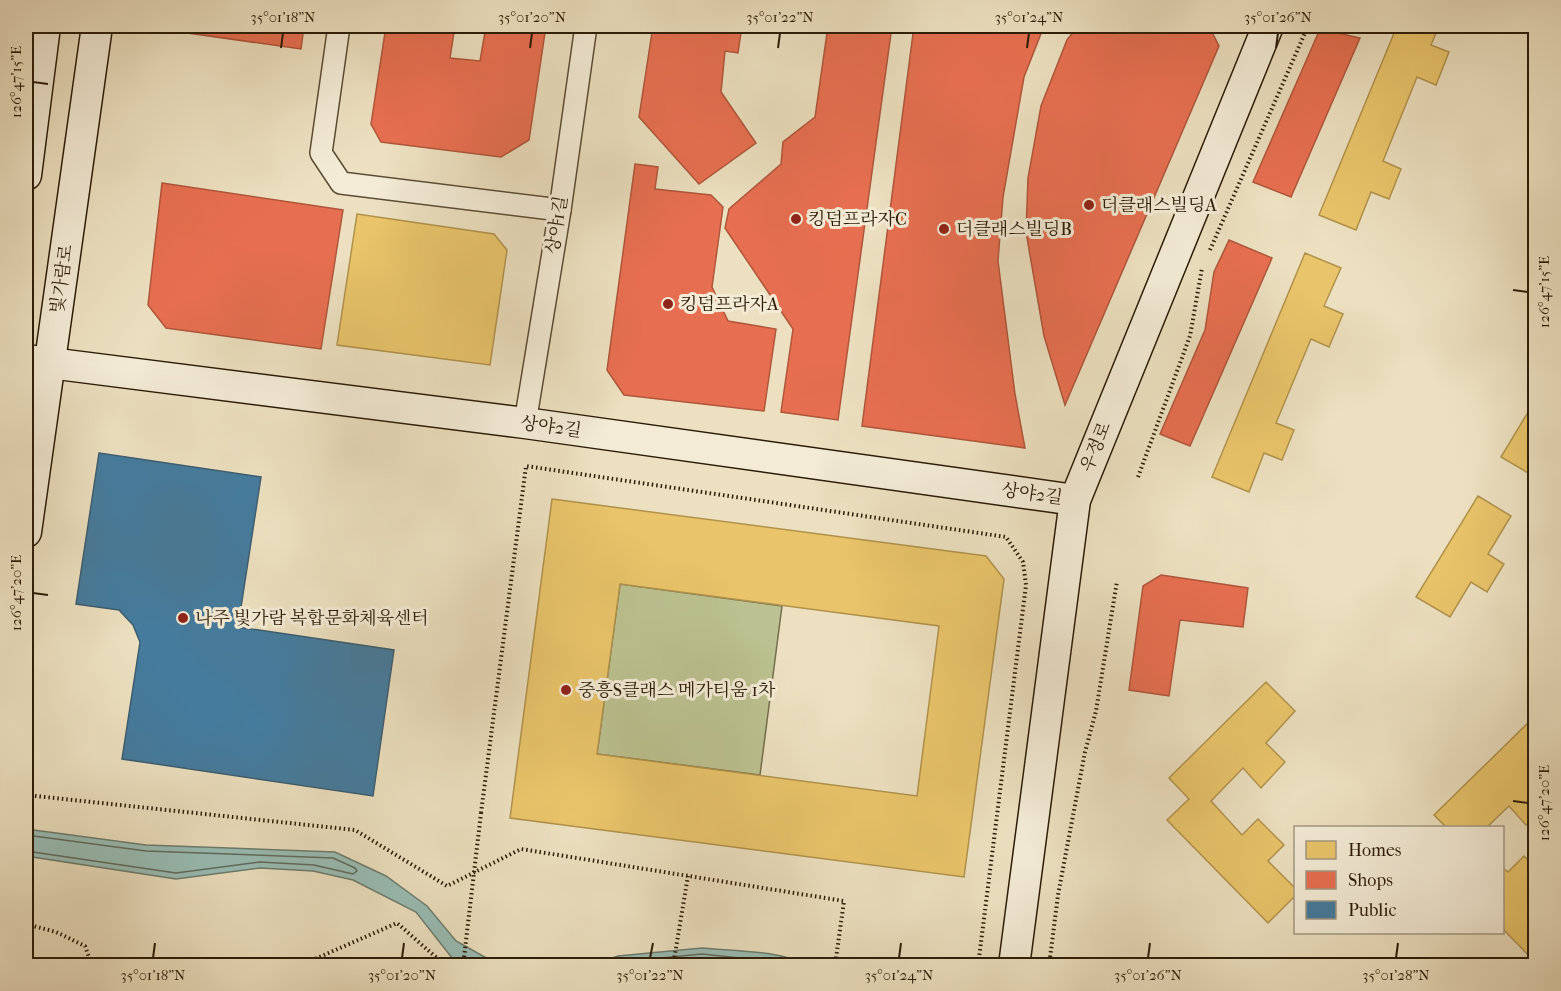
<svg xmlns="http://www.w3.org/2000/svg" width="1561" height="991" font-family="'IM FELL French Canon','Noto Serif KR',serif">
	<rect width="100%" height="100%" fill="#ece0c0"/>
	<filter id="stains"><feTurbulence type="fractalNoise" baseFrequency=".00333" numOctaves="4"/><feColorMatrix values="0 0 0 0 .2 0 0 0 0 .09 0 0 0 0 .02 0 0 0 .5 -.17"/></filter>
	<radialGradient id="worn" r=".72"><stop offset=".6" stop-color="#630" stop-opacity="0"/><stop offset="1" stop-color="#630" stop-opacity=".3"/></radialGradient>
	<!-- green -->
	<polygon fill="#bbc190" stroke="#736e4c" stroke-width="1.5" points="620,584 782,606 760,775 597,754"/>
	<!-- water -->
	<g fill="#99bdb5" stroke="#6d7d6f" stroke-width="1.5">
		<polygon points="26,829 146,845 335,852 386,876 427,906 456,941 499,965 462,965 452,958 416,912 353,880 313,871 260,868 176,879 26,856"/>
		<path d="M702,948C733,951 779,950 806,965H591L618,956Z"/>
	</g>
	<!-- homes -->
	<g fill="#e9c46a" stroke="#b0924c" stroke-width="1.5" fill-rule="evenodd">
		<polygon points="1397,26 1439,26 1431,45 1449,52 1436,85 1417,77 1383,161 1401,169 1389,199 1371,192 1356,230 1319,215"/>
		<polygon points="357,214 494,234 507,250 490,365 337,345"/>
		<polygon points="1305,253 1341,268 1324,306 1343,314 1329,347 1311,339 1276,423 1294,430 1282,460 1264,453 1249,492 1212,477"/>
		<polygon points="1536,399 1536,477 1535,477 1501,457"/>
		<polygon points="1478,496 1511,516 1488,554 1504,564 1487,592 1471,582 1450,617 1416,597"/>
		<path d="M552,499L986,556L1004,579L964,877L510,818ZM620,584L939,626L917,796L597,754Z"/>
		<polygon points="1266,682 1295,711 1266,743 1285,762 1261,788 1243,768 1211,801 1242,835 1258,819 1284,845 1268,861 1296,889 1296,895 1268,923 1167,820 1189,799 1169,778"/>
		<polygon points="1532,719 1536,723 1536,775 1531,780 1536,784 1536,815 1526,825 1509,806 1486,828 1447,828 1434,815"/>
		<polygon points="1524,856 1536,868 1536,896 1533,898 1536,900 1536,957 1533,960 1502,928 1502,867 1508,872"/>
	</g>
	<!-- shops -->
	<g fill="#e76f51" stroke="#af563b" stroke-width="1.5">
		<polygon points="175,26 304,26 301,49 174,31"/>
		<polygon points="386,26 455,26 450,58 480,61 486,26 546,26 529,140 501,157 381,142 371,124"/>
		<polygon points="653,26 742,26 738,53 725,51 721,92 756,143 699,184 639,117"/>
		<polygon points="828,26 892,26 838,420 781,412 793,329 725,228 729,209 781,164 783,142 815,117"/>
		<polygon points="914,26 1044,26 1024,77 1003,197 998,261 1015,394 1025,448 862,426"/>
		<polygon points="1078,26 1209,26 1219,46 1065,405 1044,336 1026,232 1028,178 1041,106 1067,40"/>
		<polygon points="1320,29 1360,38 1291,197 1253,182"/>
		<polygon points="635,164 658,167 655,189 711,195 723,207 712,287 728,321 776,329 764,411 624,395 607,370"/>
		<polygon points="162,183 343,210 321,349 166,328 148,305"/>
		<polygon points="1229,240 1272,258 1190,446 1160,434 1205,330 1214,272"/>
		<polygon points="1161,575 1248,588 1243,627 1180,620 1169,696 1129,690 1143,586"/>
	</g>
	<!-- public -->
	<polygon fill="#457b9d" stroke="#3d5e70" stroke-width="1.5" points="99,453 261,477 238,627 394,650 373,796 122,759 140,642 133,625 119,610 76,604"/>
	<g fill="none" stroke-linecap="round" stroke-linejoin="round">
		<!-- shore -->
		<g stroke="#626c5e" stroke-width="1.5">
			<polyline points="26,835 146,851 333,858 355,868 357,871 353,874 314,865 260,862 176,873 26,851"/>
			<polyline points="609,966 620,962 702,954 769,961 792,966"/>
			<polyline points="661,966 702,962 741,966"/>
		</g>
		<!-- street casing -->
		<g stroke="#5b4d35" stroke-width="24">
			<g id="street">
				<polyline points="339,26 321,153 341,183 560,210"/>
				<polyline points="525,423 560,210 586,26"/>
			</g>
		</g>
		<!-- secondary casing -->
		<g stroke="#2b1c07" stroke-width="33">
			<g id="secondary">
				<polyline points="26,175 45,26"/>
				<polyline points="26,360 525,423 1075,500"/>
				<polyline points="26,532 97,26"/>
				<polyline points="1014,966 1075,500 1268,26"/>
			</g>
		</g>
		<!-- path -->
		<g stroke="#2b1c07" stroke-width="4" stroke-dasharray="1.5 3" stroke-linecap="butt">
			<polyline points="1210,250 1308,26"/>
			<polyline points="1138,477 1190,336 1202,268"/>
			<polyline points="26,795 355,830 447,886 521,849 844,901 835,966"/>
			<polyline points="481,813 526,466 1006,537 1023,562 1026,585 978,966"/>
			<polyline points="26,924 56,932 85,946 92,966"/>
			<polyline points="299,966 397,923 446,966"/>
			<polyline points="673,966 688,876"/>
			<polyline points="1049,966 1058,895 1085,752 1096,711 1117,581"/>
		</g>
		<!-- street -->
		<use href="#street" stroke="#f3ebd6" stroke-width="21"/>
		<!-- secondary -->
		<use href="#secondary" stroke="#f3ebd6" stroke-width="30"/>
		<!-- path-bridge -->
		<polyline stroke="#2b1c07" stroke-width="4" stroke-dasharray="1.5 3" stroke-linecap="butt" points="463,966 481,813"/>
	</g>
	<!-- ticks -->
	<path fill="none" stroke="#2b1c07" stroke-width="2" d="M281,48L283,33M530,48L532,33M778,48L780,33M1027,48L1029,33M1276,48L1278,33M33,82L48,84M1513,290L1528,292M33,593L48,595M1513,801L1528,803M153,958L155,943M402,958L404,943M650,958L653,943M899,958L901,943M1148,958L1150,943M1396,958L1398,943"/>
	<!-- markers -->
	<g fill="#8f2418" stroke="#f3ebd6" stroke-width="2">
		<circle cx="1089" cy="205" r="6"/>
		<circle cx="796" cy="219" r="6"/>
		<circle cx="944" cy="229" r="6"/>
		<circle cx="668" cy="304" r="6"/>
		<circle cx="183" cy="618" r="6"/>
		<circle cx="566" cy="690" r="6"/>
	</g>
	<g text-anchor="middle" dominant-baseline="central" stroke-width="6" stroke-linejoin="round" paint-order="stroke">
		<!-- poi labels -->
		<g font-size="18" fill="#2b1c07" stroke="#f3ebd6" text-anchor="start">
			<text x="1101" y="205">더클래스빌딩A</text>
			<text x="808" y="219">킹덤프라자C</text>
			<text x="956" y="229">더클래스빌딩B</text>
			<text x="680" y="304">킹덤프라자A</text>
			<text x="195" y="618">나주 빛가람 복합문화체육센터</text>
			<text x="578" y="690">중흥S클래스 메가티움 1차</text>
		</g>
		<!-- street labels -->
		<g font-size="18" fill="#2b1c07" stroke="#f3ebd6">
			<text transform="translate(557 225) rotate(-81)">상야1길</text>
			<text transform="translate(62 279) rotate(-82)">빛가람로</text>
			<text transform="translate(551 427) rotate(8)">상야2길</text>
			<text transform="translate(1096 447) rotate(-68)">우정로</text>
			<text transform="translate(1032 494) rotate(8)">상야2길</text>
		</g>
	</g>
	<!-- margin -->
	<rect width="1561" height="991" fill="none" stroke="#ece0c0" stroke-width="66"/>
	<!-- legend -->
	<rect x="1294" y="826" width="210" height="108" fill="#f3ebd6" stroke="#a39883" stroke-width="1.5"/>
	<rect x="1306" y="841" width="30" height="18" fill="#e9c46a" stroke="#a39883" stroke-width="1.5"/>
	<text x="1348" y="856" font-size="18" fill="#2b1c07">Homes</text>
	<rect x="1306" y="871" width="30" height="18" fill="#e76f51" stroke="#a39883" stroke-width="1.5"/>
	<text x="1348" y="886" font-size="18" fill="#2b1c07">Shops</text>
	<rect x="1306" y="901" width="30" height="18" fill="#457b9d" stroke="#a39883" stroke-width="1.5"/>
	<text x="1348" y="916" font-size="18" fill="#2b1c07">Public</text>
	<rect x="33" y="33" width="1495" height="925" fill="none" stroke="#2b1c07" stroke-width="2"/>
	<g font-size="15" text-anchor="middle" fill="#2b1c07">
		<text x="283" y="22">35°01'18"N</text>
		<text x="532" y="22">35°01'20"N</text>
		<text x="780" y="22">35°01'22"N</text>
		<text x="1029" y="22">35°01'24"N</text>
		<text x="1278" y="22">35°01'26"N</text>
		<text transform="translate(16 82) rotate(-90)" y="5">126°47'15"E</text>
		<text transform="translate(1544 292) rotate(-90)" y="5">126°47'15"E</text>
		<text transform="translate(16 593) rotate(-90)" y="5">126°47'20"E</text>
		<text transform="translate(1544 803) rotate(-90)" y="5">126°47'20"E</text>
		<text x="153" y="980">35°01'18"N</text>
		<text x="402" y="980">35°01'20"N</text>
		<text x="650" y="980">35°01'22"N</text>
		<text x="899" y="980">35°01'24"N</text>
		<text x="1148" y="980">35°01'26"N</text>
		<text x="1396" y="980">35°01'28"N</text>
	</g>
	<rect width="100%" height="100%" filter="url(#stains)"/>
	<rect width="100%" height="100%" fill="url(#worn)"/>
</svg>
